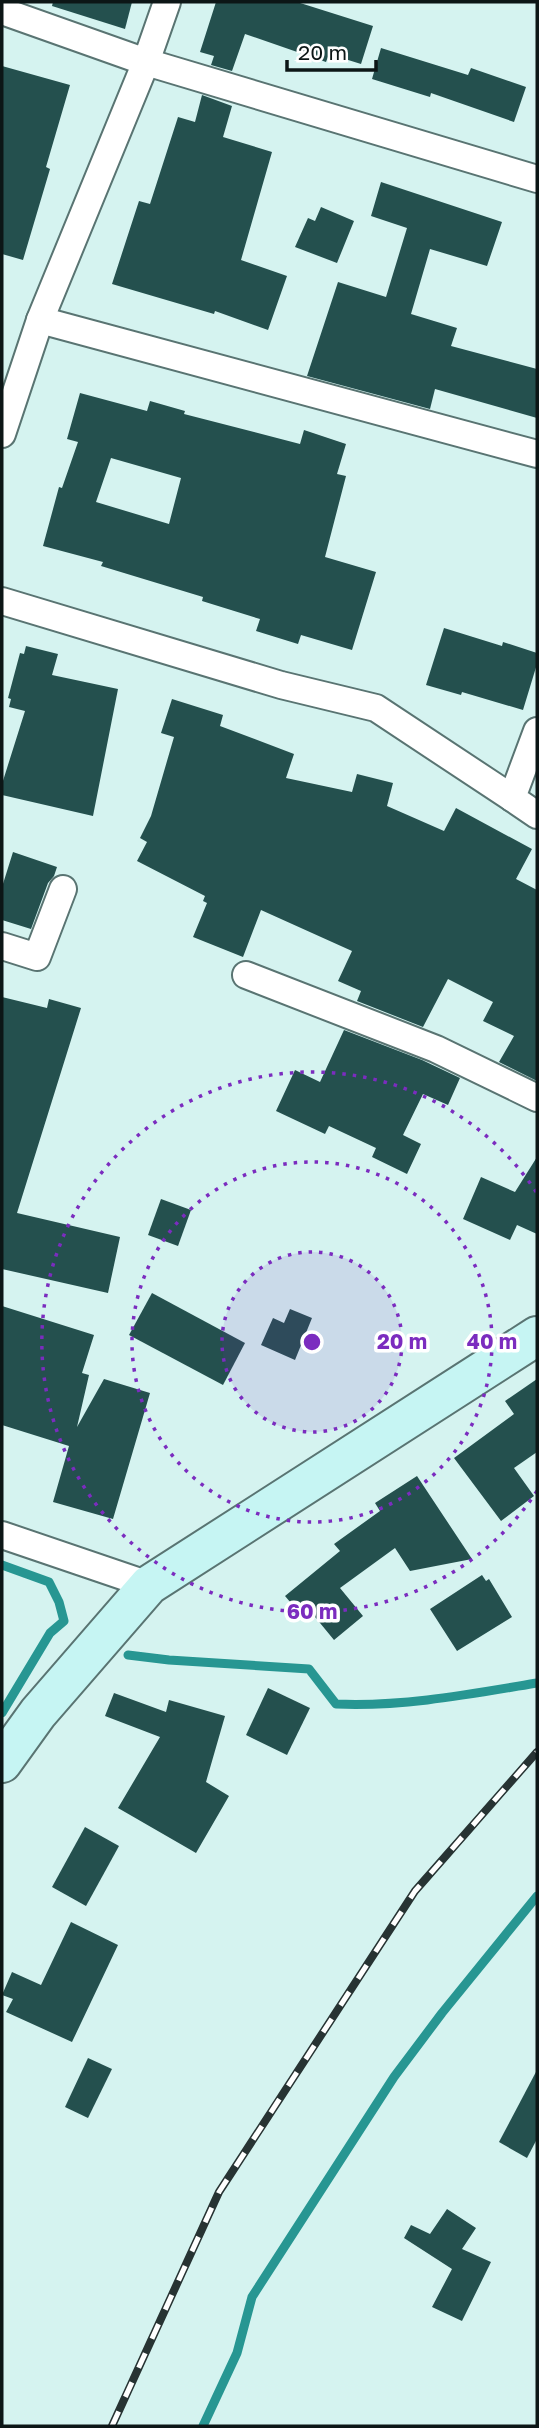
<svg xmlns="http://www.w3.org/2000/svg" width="539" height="2428" font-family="'Golos Text',sans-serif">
	<rect width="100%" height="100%" fill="#d5f3f0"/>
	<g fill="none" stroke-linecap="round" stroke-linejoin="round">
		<!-- stream -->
		<g stroke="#279692" stroke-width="9">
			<polyline points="2,1565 49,1582 59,1602 64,1621 50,1633 2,1713"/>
			<path d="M128,1655L169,1660L309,1669L336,1704C403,1707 471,1694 537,1683"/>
			<polyline points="203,2426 237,2353 252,2297 394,2077 442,2013 537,1896"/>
		</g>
	</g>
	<!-- building -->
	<g fill="#24504e" fill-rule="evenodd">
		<polygon points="53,2 132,2 125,29 52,6"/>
		<polygon points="216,2 297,2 373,26 361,64 329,54 326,62 245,34 232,71 211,65 214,56 200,52"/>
		<polygon points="381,48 468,75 471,68 526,87 514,122 431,93 430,97 372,79"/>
		<polygon points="2,66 70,85 46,167 50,169 23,260 2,254"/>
		<polygon points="202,95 232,106 223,137 272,152 241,260 287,276 268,330 215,311 214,314 112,284 139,201 150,204 178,117 195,122"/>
		<polygon points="381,182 502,222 487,266 430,249 411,314 457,328 451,346 537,369 537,418 435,389 430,409 307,376 338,282 386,297 407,228 371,216"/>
		<polygon points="321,207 354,221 337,263 295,247 308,218 315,221"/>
		<path d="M80,393L147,411L150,401L185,411L184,414L300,444L304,430L346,444L337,474L346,476L325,557L376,572L352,650L301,635L298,644L256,631L260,619L202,601L203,597L101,566L103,562L43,546L59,487L62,488L78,442L67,439ZM111,458L181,478L169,524L96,502Z"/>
		<polygon points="444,628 502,646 503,642 537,653 537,664 523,710 462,692 461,695 426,685"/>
		<polygon points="26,646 58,654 52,675 118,689 93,816 2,795 2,784 25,711 9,707 11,699 8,698 20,653 24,654"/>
		<polygon points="172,699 223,715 220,726 294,754 286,778 352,792 357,774 393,783 387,806 444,831 456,808 532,849 516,879 537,890 537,1081 499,1062 514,1036 483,1021 493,1002 448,979 423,1027 357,1001 361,991 338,981 352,951 261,910 243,957 193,937 207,903 203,901 205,896 137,861 147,842 140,838 151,816 174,737 161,733"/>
		<polygon points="13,852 57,867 54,876 48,883 31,929 2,920 2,887"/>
		<polygon points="2,997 47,1008 49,999 81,1008 17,1213 120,1237 108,1293 2,1269"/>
		<polygon points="344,1030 422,1060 460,1078 448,1105 423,1094 403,1135 421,1144 407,1174 372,1157 376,1148 329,1126 325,1134 276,1111 295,1070 320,1082"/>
		<polygon points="537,1157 537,1234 517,1225 510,1240 463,1219 481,1177 515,1192"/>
		<polygon points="161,1199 191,1210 178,1246 148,1235"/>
		<polygon points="152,1293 245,1343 223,1385 129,1335"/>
		<polygon points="2,1306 94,1335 82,1373 89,1375 77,1427 104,1379 150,1393 113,1519 53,1502 69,1446 2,1425"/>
		<polygon points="290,1309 312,1318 295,1360 261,1345 273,1318 284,1323"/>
		<polygon points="537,1379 537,1452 514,1468 534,1496 501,1521 454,1458 514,1414 505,1401"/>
		<polygon points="417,1476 472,1559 410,1571 395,1548 340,1588 363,1616 334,1640 311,1612 302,1616 285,1596 340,1551 334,1544 380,1511 375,1503"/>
		<polygon points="482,1575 486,1581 489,1579 512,1617 457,1651 430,1609"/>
		<polygon points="268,1688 310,1708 287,1755 246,1735"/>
		<polygon points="114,1693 166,1712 169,1700 225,1716 206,1782 229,1796 196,1853 118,1808 160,1737 105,1716"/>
		<polygon points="85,1827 119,1846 86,1906 52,1887"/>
		<polygon points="71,1922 118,1945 72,2042 6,2012 13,1999 2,1995 12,1972 41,1985"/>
		<polygon points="88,2058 112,2069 88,2118 65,2107"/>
		<polygon points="537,2070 537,2139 527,2158 499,2142"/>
		<polygon points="447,2209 476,2228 462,2249 491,2262 462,2321 432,2307 452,2269 404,2238 411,2225 430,2234"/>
	</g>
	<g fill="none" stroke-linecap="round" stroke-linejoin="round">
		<!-- street casing -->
		<g stroke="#597472" stroke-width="30">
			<g id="street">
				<polyline points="2,11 146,62 537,179"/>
				<polyline points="40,320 537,454"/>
				<polyline points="2,434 40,320 146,62 167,2"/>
				<polyline points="2,601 281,685 376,708 512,798"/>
				<polyline points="537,731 512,798 537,815"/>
				<polyline points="2,946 37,957 63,889"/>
				<polyline points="246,975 436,1049 537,1098"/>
				<polyline points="2,1535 149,1585"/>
			</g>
		</g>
		<!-- secondary casing -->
		<g stroke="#597472" stroke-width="42">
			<polyline id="secondary" points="2,1763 38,1713 149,1585 537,1336"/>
		</g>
		<!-- street -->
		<use href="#street" stroke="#fff" stroke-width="26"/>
		<!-- secondary -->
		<use href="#secondary" stroke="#c6f5f3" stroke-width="38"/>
		<!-- rail casing -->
		<g stroke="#273333" stroke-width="8">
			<polyline id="rail" points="112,2426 219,2192 415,1891 537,1752"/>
		</g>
		<!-- rail -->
		<use href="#rail" stroke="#fff" stroke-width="5" stroke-dasharray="16" stroke-linecap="butt"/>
	</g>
	<!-- distance rings -->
	<circle cx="312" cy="1342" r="90" fill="#7b2cbf" fill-opacity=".12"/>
	<g fill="none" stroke="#7b2cbf" stroke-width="3.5" stroke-dasharray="3.5 7">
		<circle cx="312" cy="1342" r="90"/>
		<circle cx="312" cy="1342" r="180"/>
		<path d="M537 1491A270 270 0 1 1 537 1193"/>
	</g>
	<circle cx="312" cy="1342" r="10" fill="#7b2cbf" stroke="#fff" stroke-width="3.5"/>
	<g font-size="21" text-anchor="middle" font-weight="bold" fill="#7b2cbf" stroke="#fff" stroke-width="7" stroke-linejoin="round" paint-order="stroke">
		<text x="402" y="1349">20 m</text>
		<text x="492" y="1349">40 m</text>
		<text x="312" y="1619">60 m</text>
	</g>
	<!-- border -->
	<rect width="539" height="2428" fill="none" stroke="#0c1616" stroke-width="7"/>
	<!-- scale -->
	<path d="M287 60v10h89v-10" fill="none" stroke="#0c1616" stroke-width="3.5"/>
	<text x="298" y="60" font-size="21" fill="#0c1616" stroke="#ffffff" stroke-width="5" paint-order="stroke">20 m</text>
</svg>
